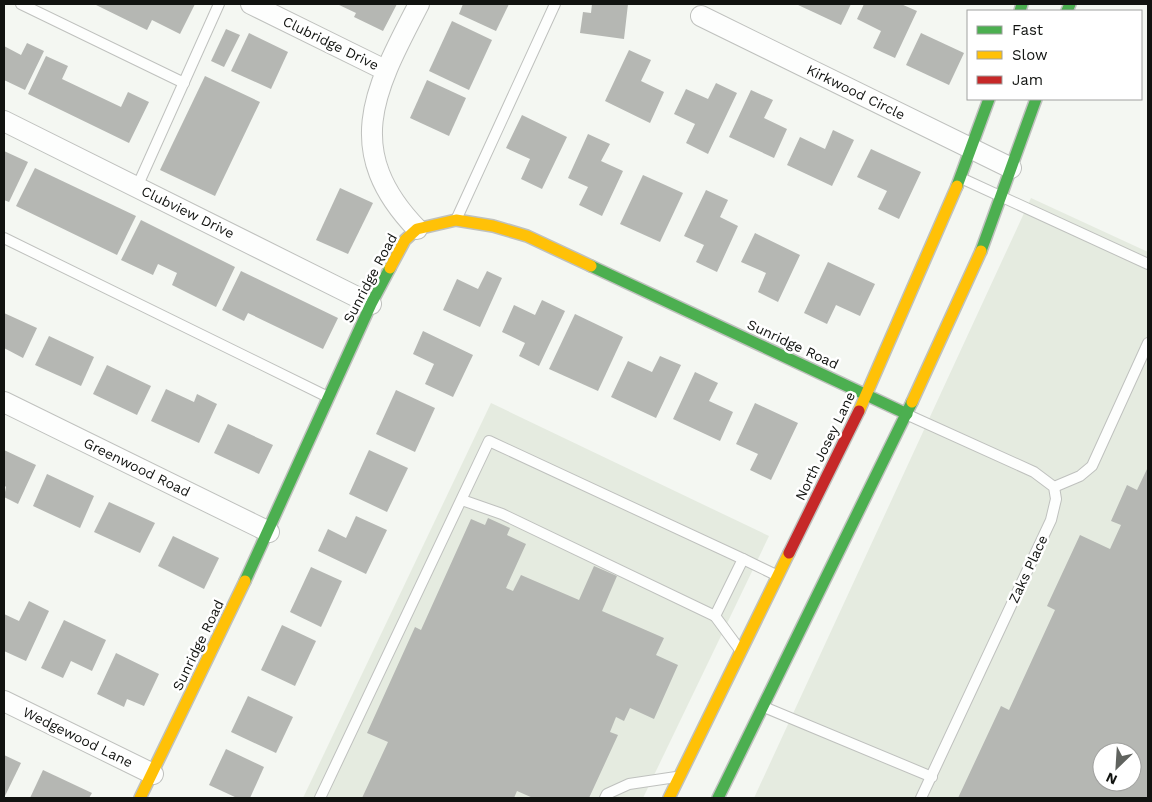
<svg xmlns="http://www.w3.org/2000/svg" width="1152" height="802" font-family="'Work Sans',sans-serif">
	<rect width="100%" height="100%" fill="#f4f7f2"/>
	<!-- built -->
	<g fill="#e5ebe0" fill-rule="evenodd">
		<path d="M1031,198L1148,252V798H754ZM1102,752H1132V782H1102Z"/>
		<polygon points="491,403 769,536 643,798 303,798"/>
	</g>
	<!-- building -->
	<g fill="#b5b7b3" fill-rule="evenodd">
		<polygon points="94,4 195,4 180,34 152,20 147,30"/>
		<polygon points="337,4 397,4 383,31 354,17 356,13"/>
		<polygon points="463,4 509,4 496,31 459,14"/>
		<polygon points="592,4 628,4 624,39 580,33 583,12 591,13"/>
		<polygon points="796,4 851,4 841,25"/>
		<polygon points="864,4 901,4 917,11 895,58 873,48 881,31 857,19"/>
		<polygon points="452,21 492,40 469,90 429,71"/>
		<polygon points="226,29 240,35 224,67 211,61"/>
		<polygon points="249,33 288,52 271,89 231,71"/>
		<polygon points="921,33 964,53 949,85 906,65"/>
		<polygon points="27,43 44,51 25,90 4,80 4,46 21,55"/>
		<polygon points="629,50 651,60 641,81 664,92 650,123 605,101"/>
		<polygon points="46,56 68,66 62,79 121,107 128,92 149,102 129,143 28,94"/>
		<polygon points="205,76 260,102 215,196 160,170"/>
		<polygon points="427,80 466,98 449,136 410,118"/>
		<polygon points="716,83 737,93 708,154 686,143 695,124 674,114 686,89 708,99"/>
		<polygon points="751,90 773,100 764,118 787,129 774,158 729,137"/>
		<polygon points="522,115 567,137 542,189 521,179 530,159 506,148"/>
		<polygon points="833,130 854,140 832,186 787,165 800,137 825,149"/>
		<polygon points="588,134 610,144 601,161 623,171 602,216 579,205 588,187 568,178"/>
		<polygon points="871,149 921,172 899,219 878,209 887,191 857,177"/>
		<polygon points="4,151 28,162 9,202 4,200"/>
		<polygon points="35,168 136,216 117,255 16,206"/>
		<polygon points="643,175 683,193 660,242 620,224"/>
		<polygon points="340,188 373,203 348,254 316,240"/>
		<polygon points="706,190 728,200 720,217 738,226 717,272 696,262 704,245 684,236"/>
		<polygon points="141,220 235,267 216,307 172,285 177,273 158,264 153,275 121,260"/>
		<polygon points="755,233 800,255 778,302 758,292 766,273 741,262"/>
		<polygon points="828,262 875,284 860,316 836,305 827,324 804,313"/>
		<polygon points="241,271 338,318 323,349 248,313 244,321 222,310"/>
		<polygon points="487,271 502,278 480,327 443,310 457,279 478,289"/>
		<polygon points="542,300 565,311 539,366 519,356 525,343 502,332 514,305 535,315"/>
		<polygon points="4,313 37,328 23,358 4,348"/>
		<polygon points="575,314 623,337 598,391 549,369"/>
		<polygon points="423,331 473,355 453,397 425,384 434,364 413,354"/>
		<polygon points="49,336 94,357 81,386 35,365"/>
		<polygon points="660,356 681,365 656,418 611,397 628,361 652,372"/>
		<polygon points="107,365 151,386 137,415 93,394"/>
		<polygon points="695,372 718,383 709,401 733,412 720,441 673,419"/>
		<polygon points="166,389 194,402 197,394 217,404 199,443 151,421"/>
		<polygon points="396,390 435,408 415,452 376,434"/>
		<polygon points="755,403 798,423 771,480 750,470 758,454 736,444"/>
		<polygon points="228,424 273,445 259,474 214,453"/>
		<polygon points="4,450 36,465 18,504 4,497 6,487 4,485"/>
		<polygon points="369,450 408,468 387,512 349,494"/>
		<path d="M1148,467V798H958L1001,706L1009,710L1055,610L1047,606L1080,535L1110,549L1121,525L1111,521L1127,485L1137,490ZM1102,752H1132V782H1102Z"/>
		<polygon points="47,474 94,496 80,528 33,506"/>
		<polygon points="109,502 155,523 140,553 94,532"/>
		<polygon points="356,516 387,530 366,574 318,551 328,529 346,538"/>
		<polygon points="488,518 510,528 507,535 526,544 506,588 513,591 521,575 579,600 594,566 617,576 602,611 664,638 656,655 678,665 654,719 630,708 624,721 616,717 610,732 618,735 589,798 533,798 517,791 514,798 362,798 388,742 367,733 415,627 421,630 471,519 485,525"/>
		<polygon points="173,536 219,558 204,589 158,566"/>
		<polygon points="311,567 342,581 321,627 290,612"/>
		<polygon points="29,601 49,611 26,661 4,651 4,614 19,621"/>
		<polygon points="64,620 106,640 92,671 71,661 63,678 41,668"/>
		<polygon points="282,625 316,641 295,686 261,670"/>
		<polygon points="116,653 159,674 144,706 127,699 124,707 97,694"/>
		<polygon points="248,696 293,717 276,753 231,732"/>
		<polygon points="226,749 264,767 250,798 237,798 209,785"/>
		<polygon points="4,755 21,763 4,798"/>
		<polygon points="43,770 92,793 89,798 30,798"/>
	</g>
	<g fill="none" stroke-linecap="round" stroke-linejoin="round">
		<!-- lane casing -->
		<g stroke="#bfc1be" stroke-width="12">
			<g id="lane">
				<polyline points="21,4 184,83"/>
				<polyline points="963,179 1148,264"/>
				<polyline points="137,187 219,4"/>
				<polyline points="456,220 555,4"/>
				<polyline points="4,238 328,397"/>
				<polyline points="908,415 1034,472 1054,487 1056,499 1051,520 921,798"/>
				<polyline points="1054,487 1080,476 1092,466 1148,343"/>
				<polyline points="743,559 776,575"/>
				<polyline points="715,616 740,650"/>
				<polyline points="764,707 932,777"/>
				<polyline points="320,798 489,441 743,559 715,616 502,514 462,500"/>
				<polyline points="605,798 607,794 629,784 676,777"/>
			</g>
		</g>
		<!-- street casing -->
		<g stroke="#bfc1be" stroke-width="22">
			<g id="street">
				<polyline points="251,4 385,70"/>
				<polyline points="701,16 1011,168"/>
				<polyline points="4,121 371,304"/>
				<path d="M417,229C340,149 376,87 419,4"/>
				<polyline points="4,402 269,532"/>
				<polyline points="4,701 153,774"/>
			</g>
		</g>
		<!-- fast casing -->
		<g stroke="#bfc1be" stroke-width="14">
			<g id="fast">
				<polyline points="1020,11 1022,4"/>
				<polyline points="1067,11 1070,4"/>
				<polyline points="957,186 989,99"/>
				<polyline points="981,251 1036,99"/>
				<polyline points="591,266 907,414"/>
				<polyline points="245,581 371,304 390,268"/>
				<polyline points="718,798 912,402"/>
			</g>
		</g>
		<!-- slow casing -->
		<g stroke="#bfc1be" stroke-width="14">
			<g id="slow">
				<polyline points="390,268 405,240 417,229 456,220 493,226 527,236 591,266"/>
				<polyline points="912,402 981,251"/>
				<polyline points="859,411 957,186"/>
				<polyline points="140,798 245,581"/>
				<polyline points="669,798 789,553"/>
			</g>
		</g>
		<!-- jam casing -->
		<g stroke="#bfc1be" stroke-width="14">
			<polyline id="jam" points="789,553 859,411"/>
		</g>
		<!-- lane -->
		<use href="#lane" stroke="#fdfefd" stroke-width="10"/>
		<!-- street -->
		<use href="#street" stroke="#fdfefd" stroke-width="20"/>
		<!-- fast -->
		<use href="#fast" stroke="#4caf50" stroke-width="11"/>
		<!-- slow -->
		<use href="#slow" stroke="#ffc107" stroke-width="11"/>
		<!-- jam -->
		<use href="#jam" stroke="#c62828" stroke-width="11"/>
	</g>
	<g text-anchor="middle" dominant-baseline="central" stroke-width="5" stroke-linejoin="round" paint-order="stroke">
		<!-- street labels -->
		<g font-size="14" fill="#111310" stroke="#fff">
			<text transform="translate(331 43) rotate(26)">Clubridge Drive</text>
			<text transform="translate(856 92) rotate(26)">Kirkwood Circle</text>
			<text transform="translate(188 212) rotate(26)">Clubview Drive</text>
			<text transform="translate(370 278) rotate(-62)">Sunridge Road</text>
			<text transform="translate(793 344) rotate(25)">Sunridge Road</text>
			<text transform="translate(825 446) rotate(-64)">North Josey Lane</text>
			<text transform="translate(137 467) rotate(26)">Greenwood Road</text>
			<text transform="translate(1028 569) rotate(-65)">Zaks Place</text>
			<text transform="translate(198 645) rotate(-64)">Sunridge Road</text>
			<text transform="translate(78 737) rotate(26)">Wedgewood Lane</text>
		</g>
	</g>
	<!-- border -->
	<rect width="1152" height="802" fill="none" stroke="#111310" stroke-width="10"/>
	<!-- legend -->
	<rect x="967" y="10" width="175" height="90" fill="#ffffff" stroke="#a0a19f"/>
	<rect x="977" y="26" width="25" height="8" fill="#4caf50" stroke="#a0a19f"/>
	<text x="1012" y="35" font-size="15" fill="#111310">Fast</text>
	<rect x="977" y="51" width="25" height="8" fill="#ffc107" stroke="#a0a19f"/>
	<text x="1012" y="60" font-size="15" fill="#111310">Slow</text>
	<rect x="977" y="76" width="25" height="8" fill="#c62828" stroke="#a0a19f"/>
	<text x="1012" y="85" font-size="15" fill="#111310">Jam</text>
	<!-- north arrow -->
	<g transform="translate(1117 767) rotate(205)"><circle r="24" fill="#ffffff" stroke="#a0a19f"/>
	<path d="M0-4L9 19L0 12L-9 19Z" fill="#60635f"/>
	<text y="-8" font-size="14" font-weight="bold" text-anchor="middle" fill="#111310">N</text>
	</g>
</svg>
